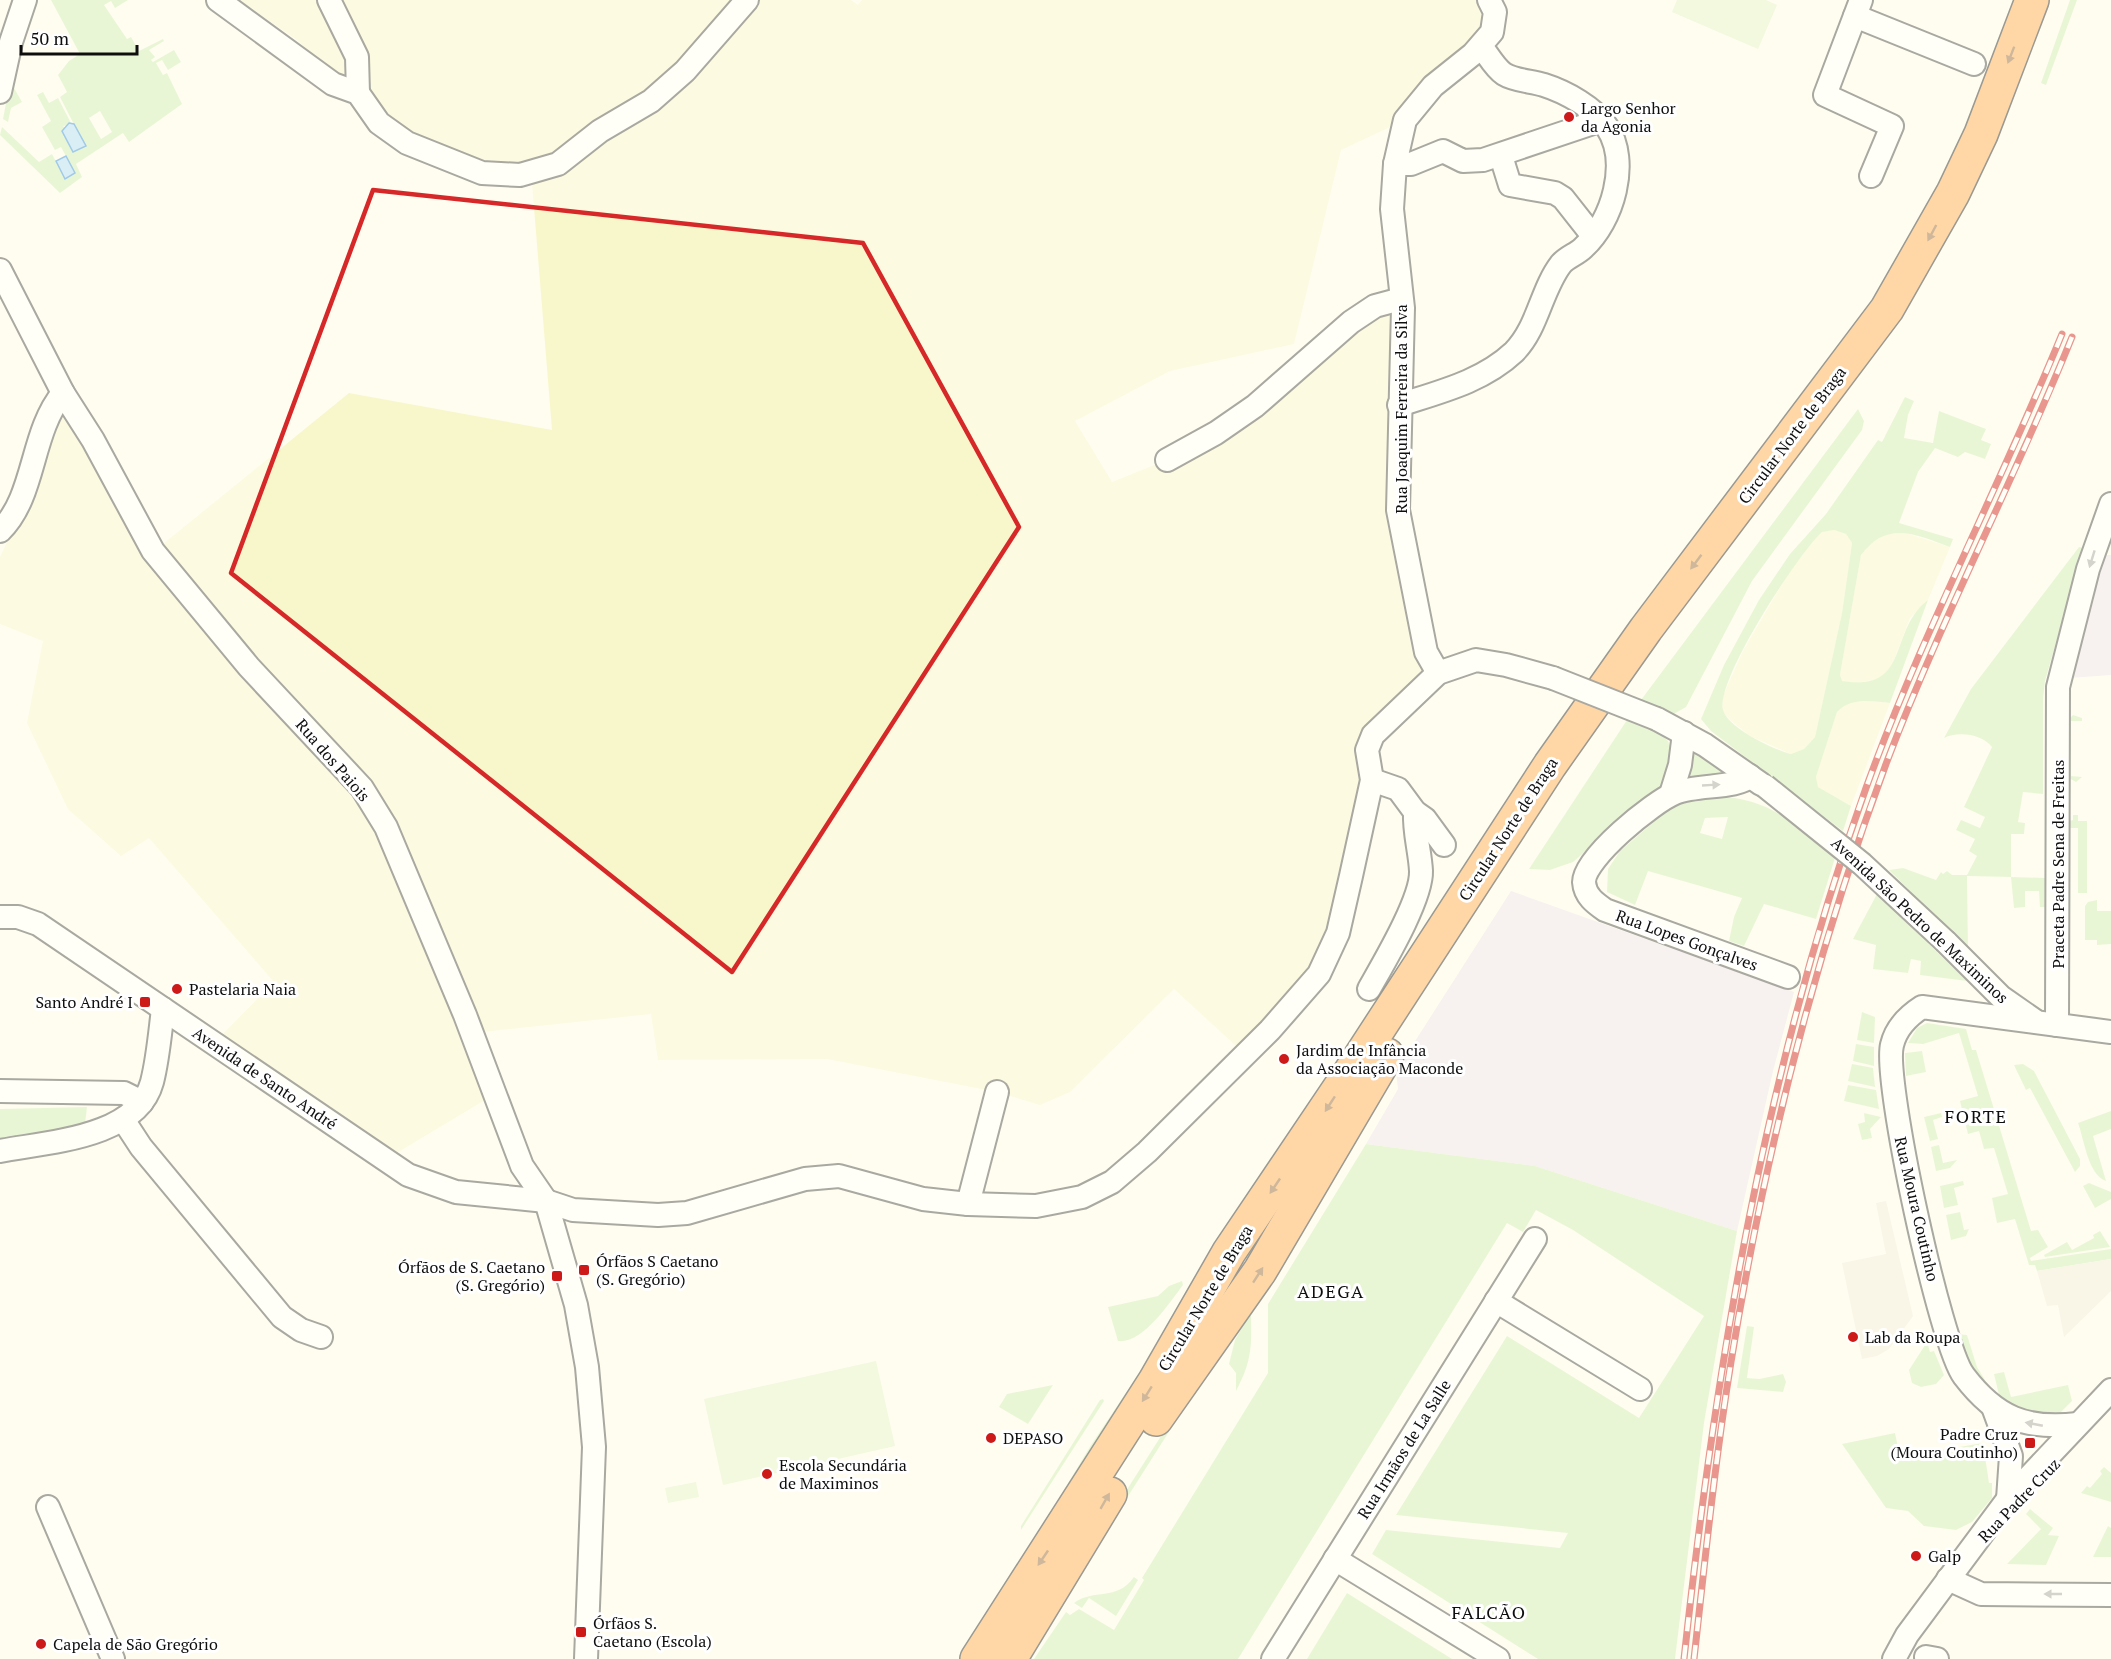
<svg xmlns="http://www.w3.org/2000/svg" width="2111" height="1659" font-family="'PT Serif',serif">
	<rect width="100%" height="100%" fill="#fffdf0"/>
	<!-- industrial -->
	<g fill="#ede2ee">
		<polygon points="2105,555 2111,555 2111,675 2069,678 2094,599 2092,589"/>
		<polygon points="1511,891 1794,992 1773,1071 1737,1231 1535,1166 1366,1144 1398,1089 1396,1071"/>
	</g>
	<!-- farmland -->
	<g fill="#f8f7cc">
		<polygon points="239,0 851,0 858,5 862,0 1489,0 1495,12 1405,120 1341,150 1294,344 1170,371 1075,421 1112,482 1167,460 1401,299 1398,510 1438,673 1373,735 1327,956 1246,1055 1174,989 1070,1092 1040,1105 997,1092 827,1059 658,1060 651,1014 473,1033 495,1094 385,1160 214,1043 274,982 149,838 121,856 68,809 27,723 43,641 0,624 0,557 41,470 63,393 147,557 349,393 552,430 532,183 460,156 415,133 358,93 343,74 333,73 297,40"/>
		<polygon points="1834,530 1846,534 1852,543 1842,613 1815,737 1804,749 1791,754 1750,736 1729,719 1723,712 1722,698 1743,651 1792,567 1822,531"/>
		<polygon points="1902,532 1950,547 1928,600 1910,618 1892,665 1880,679 1855,683 1841,681 1840,675 1861,555 1871,542 1887,534"/>
		<polygon points="1862,700 1890,703 1851,806 1817,787 1816,777 1837,712 1844,704"/>
	</g>
	<!-- green -->
	<g fill="#cfeeb5" fill-rule="evenodd">
		<path d="M51,0H128L115,8L111,1L104,5L127,39L131,37L139,51L163,39L164,41L149,50L155,57L151,60L153,62L174,50L181,62L168,70L162,60L156,63L163,75L167,73L182,104L129,142L123,133L76,164L82,177L60,193L0,135L2,127L39,162L52,154L65,179L75,173L61,147L55,150L42,127L51,121L37,95L43,92L49,103L58,98L72,125L63,126L85,146L60,97L67,92L58,75L69,61L80,54ZM100,111L112,132L101,139L89,118Z"/>
		<polygon points="2070,0 2077,0 2046,85 2041,83"/>
		<polygon points="10,81 22,102 11,108 8,122 3,119"/>
		<path d="M1905,397L1914,401L1908,415L1904,438L1933,443L1939,411L1986,429L1981,440L1991,444L1985,459L1965,452L1958,457L1935,448L1918,472L1899,523L1953,539L1950,547C1915,534 1887,520 1861,555L1840,675L1842,681C1912,692 1887,631 1928,600L1890,703C1871,701 1851,697 1837,712L1816,777L1818,787L1851,806L1843,831L1711,731L1701,719L1724,665L1759,600L1790,554L1826,514L1878,440L1882,442ZM1834,530L1846,534L1852,543L1842,613L1815,737L1804,749L1791,754C1773,749 1729,729 1723,710C1715,681 1798,554 1822,532Z"/>
		<polygon points="1858,409 1864,421 1862,430 1752,581 1686,707 1672,715 1641,700"/>
		<path d="M2079,547L2083,548L2045,681L2043,699V794L2023,792L2018,822L2025,823L2024,834H2011V877L2045,878V907H2040L2039,891H2025V907L2014,908L2011,877L1967,876L1968,948L1889,870L1903,868L1936,880L1941,872L1943,874L1947,871L1952,875H1967L1977,856L1969,851L1975,839L1956,830L1961,820L1980,828L1985,817L1964,807L1992,747C1982,734 1958,731 1944,738L1971,689Z"/>
		<polygon points="2073,715 2082,718 2082,721 2071,721 2071,776 2082,777 2076,782 2067,777 2067,721"/>
		<polygon points="1627,720 1659,732 1668,741 1673,754 1667,781 1573,862 1550,870 1529,869"/>
		<polygon points="1692,751 1695,752 1728,774 1689,778"/>
		<path d="M1715,796C1773,799 1793,823 1835,858L1816,919L1764,904L1744,946L1729,941L1734,917L1742,898L1648,871L1635,905L1607,892L1608,869L1620,851L1663,814L1677,805ZM1728,817L1722,839L1700,833L1705,818Z"/>
		<polygon points="2073,815 2078,815 2078,821 2087,821 2087,893 2078,893 2078,828 2070,828 2069,821 2073,820"/>
		<polygon points="1877,894 1967,981 1920,975 1921,961 1911,959 1908,973 1873,969 1876,945 1853,939"/>
		<polygon points="2097,900 2097,911 2111,911 2111,944 2097,945 2097,940 2085,940 2085,906 2088,902"/>
		<polygon points="1862,1012 1875,1017 1874,1043 1857,1040"/>
		<polygon points="1927,1023 1966,1029 1972,1050 1976,1050 2031,1231 2038,1230 2048,1247 2030,1258 2031,1261 2111,1249 2111,1259 2037,1271 2035,1265 2029,1265 2015,1219 1997,1223 1992,1198 2008,1194 1994,1148 1984,1149 1979,1131 1968,1134 1960,1101 1978,1096 1959,1033 1923,1044 1908,1043 1917,1028"/>
		<polygon points="1856,1044 1874,1047 1874,1066 1853,1061"/>
		<polygon points="1922,1051 1926,1072 1906,1076 1905,1053"/>
		<polygon points="1852,1064 1873,1068 1875,1087 1848,1081"/>
		<polygon points="2023,1064 2034,1071 2080,1159 2080,1166 2075,1172 2030,1088 2026,1090 2014,1065"/>
		<polygon points="1848,1085 1876,1090 1879,1109 1844,1101"/>
		<polygon points="87,1107 85,1124 0,1144 0,1109"/>
		<path d="M2111,1111V1129L2093,1136L2106,1181C2088,1175 2084,1139 2078,1123Z"/>
		<polygon points="1864,1113 1881,1117 1870,1129 1872,1138 1862,1140 1858,1124 1865,1122"/>
		<polygon points="1941,1113 1942,1117 1933,1120 1938,1139 1930,1141 1924,1117"/>
		<polygon points="1366,1144 1535,1166 1737,1231 1704,1423 1675,1659 1538,1659 1372,1554 1386,1530 1560,1548 1568,1533 1396,1515 1507,1336 1639,1418 1704,1316 1573,1230 1536,1210 1523,1232 1507,1223 1238,1659 1034,1659 1066,1612 1070,1615 1079,1609 1114,1630 1144,1580 1142,1578 1268,1373 1268,1304"/>
		<polygon points="1939,1145 1943,1163 1957,1160 1950,1168 1936,1171 1931,1147"/>
		<polygon points="1963,1181 1964,1185 1954,1188 1958,1205 1944,1208 1940,1186"/>
		<polygon points="2089,1183 2111,1192 2111,1199 2095,1208 2083,1186"/>
		<polygon points="1960,1212 1964,1230 1969,1229 1966,1236 1951,1240 1946,1215"/>
		<polygon points="2100,1231 2110,1247 2045,1257 2044,1255 2067,1242 2072,1250 2094,1238 2093,1235"/>
		<path d="M1182,1281L1183,1285C1170,1302 1143,1344 1118,1341L1108,1307L1158,1296L1169,1286Z"/>
		<path d="M1249,1315L1251,1316C1252,1348 1251,1363 1236,1391V1373L1229,1364L1235,1340Z"/>
		<polygon points="1747,1326 1754,1327 1747,1378 1759,1379 1783,1374 1786,1382 1783,1392 1737,1388"/>
		<polygon points="1166,1333 1022,1560 1091,1445"/>
		<polygon points="1956,1334 1967,1335 1977,1367 1996,1398 1979,1383"/>
		<polygon points="1927,1342 1930,1352 1934,1351 1944,1375 1936,1384 1921,1387 1912,1383 1909,1370"/>
		<polygon points="2004,1372 2011,1397 2068,1385 2072,1401 2056,1417 2033,1416 2000,1399 1994,1374"/>
		<polygon points="1053,1385 1028,1424 999,1407 1007,1394"/>
		<polygon points="1103,1399 1104,1401 1021,1530 1021,1526 1100,1400"/>
		<polygon points="1175,1414 1179,1416 1090,1556 1086,1554"/>
		<polygon points="1895,1433 1900,1457 1983,1443 1989,1483 1992,1483 1992,1498 1972,1522 1956,1530 1924,1526 1908,1511 1886,1508 1842,1444"/>
		<polygon points="2104,1467 2111,1473 2111,1502 2081,1493 2087,1486 2090,1488 2102,1474 2100,1471"/>
		<polygon points="2030,1509 2053,1528 2048,1535 2059,1536 2046,1565 2007,1564 2041,1529 2026,1514"/>
		<polygon points="2108,1526 2111,1528 2111,1557 2093,1557"/>
		<path d="M1134,1577L1138,1580L1116,1616L1089,1598L1082,1608L1074,1603C1094,1588 1116,1602 1134,1577Z"/>
		<polygon points="1347,1593 1452,1659 1307,1659"/>
	</g>
	<!-- pitch -->
	<g fill="#e2f4c7">
		<polygon points="1677,0 1766,0 1777,5 1758,49 1672,12"/>
		<polygon points="876,1361 895,1446 723,1485 704,1399"/>
		<polygon points="696,1482 699,1497 668,1503 665,1488"/>
	</g>
	<!-- plaza -->
	<g fill="#f1eddd">
		<polygon points="1886,1201 1913,1316 1889,1349 1877,1356 1862,1359 1842,1263 1886,1254 1876,1203"/>
		<polygon points="2111,1259 2111,1291 2064,1337 2058,1305 2047,1306 2037,1271"/>
	</g>
	<!-- water -->
	<g fill="#aedbfc" stroke="#2e8cdb" stroke-width="1.5">
		<polygon points="69,123 74,124 86,146 73,152 62,131"/>
		<polygon points="66,156 75,173 65,179 56,161"/>
	</g>
	<g fill="none" stroke-linecap="round" stroke-linejoin="round">
		<!-- minor casing -->
		<g stroke="#414141" stroke-width="26">
			<g id="minor">
				<polyline points="218,0 333,84 358,93 379,123 407,143 482,173 520,175 558,164 600,131 651,101 685,71 747,0"/>
				<polyline points="329,0 357,57 358,93"/>
				<polyline points="1861,0 1825,95 1892,126 1871,176"/>
				<polyline points="1855,16 1974,64"/>
				<polyline points="0,92 11,42 25,0"/>
				<polyline points="1501,156 1510,185 1555,193 1563,198 1593,236"/>
				<polyline points="1395,164 1411,164 1443,151 1463,161 1483,160 1602,120"/>
				<polyline points="0,270 63,393 93,440 153,551 249,667 362,788 386,827 465,1015 522,1166 546,1201 576,1305 587,1367 594,1447 586,1659"/>
				<path d="M1399,405C1439,392 1482,382 1514,352C1538,328 1541,290 1561,264C1567,257 1577,254 1583,248C1613,221 1630,162 1607,127C1595,108 1566,92 1544,85C1532,81 1515,81 1504,74C1495,68 1488,55 1481,46"/>
				<polyline points="1167,460 1216,433 1255,406 1351,322 1375,306 1401,299"/>
				<path d="M0,531C36,496 30,433 63,393"/>
				<polyline points="1438,673 1426,652 1398,510 1403,308 1392,209 1395,164 1405,120 1433,86 1473,54 1492,32 1495,12 1489,0"/>
				<polyline points="1657,719 1705,745 1761,784"/>
				<path d="M1750,776C1738,789 1696,784 1675,793C1653,802 1584,858 1584,882C1585,896 1595,903 1605,910L1788,977"/>
				<polyline points="1372,780 1398,789 1415,812 1425,819 1444,845"/>
				<polyline points="1671,794 1680,765 1684,733"/>
				<polyline points="0,917 18,917 38,924 408,1175 456,1192 546,1201 573,1210 658,1215 687,1213 805,1179 839,1176 923,1199 968,1204 1036,1206 1082,1197 1112,1182 1147,1152 1270,1030 1319,974 1338,933 1351,876 1372,780 1367,750 1373,735 1438,673 1476,660 1506,665 1553,678"/>
				<polyline points="1946,942 2001,997 2034,1020"/>
				<path d="M1369,989C1383,964 1422,899 1421,871C1420,851 1414,833 1415,812"/>
				<polyline points="2057,1025 2058,687 2088,569 2111,504"/>
				<polyline points="0,1091 124,1093 142,1102"/>
				<polyline points="124,1121 141,1147 282,1317 301,1330 321,1337"/>
				<path d="M0,1151C47,1142 137,1138 152,1082C158,1059 160,1033 163,1009"/>
				<polyline points="968,1204 997,1092"/>
				<polyline points="1496,1301 1640,1389"/>
				<polyline points="1993,1407 2011,1456 2008,1499"/>
				<path d="M2078,1424C2026,1430 1996,1418 1964,1376C1941,1347 1883,1081 1892,1045C1896,1028 1908,1016 1922,1007L2111,1032"/>
				<polyline points="48,1507 113,1659"/>
				<polyline points="1335,1559 1498,1659"/>
				<polyline points="1948,1579 1981,1594 2111,1595"/>
				<polyline points="1926,1657 1937,1659"/>
				<polyline points="1273,1659 1535,1239"/>
				<polyline points="1894,1659 1907,1635 2008,1499 2111,1390"/>
			</g>
		</g>
		<!-- highway casing -->
		<g stroke="#1f1f1f" stroke-width="36">
			<g id="highway">
				<polyline points="1156,1419 1260,1271 1387,1055"/>
				<polyline points="977,1659 1155,1381 1229,1252 1351,1071 1550,765 1646,629 1887,309 1953,193 1981,134 2032,0"/>
				<polyline points="1010,1659 1110,1494"/>
			</g>
		</g>
		<!-- minor -->
		<use href="#minor" stroke="#fff" stroke-width="22"/>
		<!-- highway -->
		<use href="#highway" stroke="#ffa94e" stroke-width="33"/>
		<!-- rail casing -->
		<g stroke="#cd1a18" stroke-width="7">
			<g id="rail">
				<path d="M1684,1659C1716,1363 1765,1069 1866,788C1922,633 2000,486 2062,334"/>
				<path d="M1694,1659C1705,1560 1715,1461 1731,1362C1764,1159 1814,957 1886,764C1941,619 2014,481 2072,337"/>
			</g>
		</g>
		<!-- rail -->
		<use href="#rail" stroke="#fff" stroke-width="4.5" stroke-dasharray="14" stroke-linecap="butt"/>
		<!-- minor-bridge casing -->
		<g stroke="#414141" stroke-width="26" stroke-linecap="butt">
			<g id="minor-bridge">
				<polyline points="1553,678 1657,719"/>
				<polyline points="1765,786 1862,864 1946,942"/>
			</g>
		</g>
		<!-- minor-bridge -->
		<use href="#minor-bridge" stroke="#fff" stroke-width="22"/>
	</g>
	<!-- one-way arrows -->
	<defs><path id="oneway-solid" d="M-6-.8H1V-3.2L6.5 0L1 3.2V.8H-6Z" transform="scale(1.5)"/></defs>
	<g fill="#936331">
		<use href="#oneway-solid" transform="translate(2011 55) rotate(111)"/>
		<use href="#oneway-solid" transform="translate(1932 233) rotate(118)"/>
		<use href="#oneway-solid" transform="translate(1696 562) rotate(127)"/>
		<use href="#oneway-solid" transform="translate(1330 1104) rotate(123)"/>
		<use href="#oneway-solid" transform="translate(1275 1186) rotate(124)"/>
		<use href="#oneway-solid" transform="translate(1258 1275) rotate(-57)"/>
		<use href="#oneway-solid" transform="translate(1147 1394) rotate(122)"/>
		<use href="#oneway-solid" transform="translate(1105 1501) rotate(-60)"/>
		<use href="#oneway-solid" transform="translate(1043 1558) rotate(124)"/>
	</g>
	<g fill="#9f9f9f">
		<use href="#oneway-solid" transform="translate(2092 559) rotate(107)"/>
		<use href="#oneway-solid" transform="translate(1711 785) rotate(-3)"/>
		<use href="#oneway-solid" transform="translate(2034 1424) rotate(-169)"/>
		<use href="#oneway-solid" transform="translate(2053 1594) rotate(180)"/>
	</g>
	<!-- marked area -->
	<path d="M0 0H2111V1659H0ZM373,190L863,243L1019,527L732,972L231,573Z" fill="#fffdf0" fill-opacity=".55" fill-rule="evenodd"/>
	<path fill="none" stroke="#d62828" stroke-width="4.5" stroke-linejoin="round" d="M373,190L863,243L1019,527L732,972L231,573Z"/>
	<!-- markers -->
	<g fill="#cd1a18" stroke="#fff" stroke-width="2">
		<circle cx="1569" cy="117" r="6"/>
		<circle cx="177" cy="989" r="6"/>
		<rect x="139" y="996" width="12" height="12" rx="3"/>
		<circle cx="1284" cy="1059" r="6"/>
		<rect x="578" y="1264" width="12" height="12" rx="3"/>
		<rect x="551" y="1270" width="12" height="12" rx="3"/>
		<circle cx="1853" cy="1337" r="6"/>
		<circle cx="991" cy="1438" r="6"/>
		<rect x="2024" y="1437" width="12" height="12" rx="3"/>
		<circle cx="767" cy="1474" r="6"/>
		<circle cx="1916" cy="1556" r="6"/>
		<rect x="575" y="1626" width="12" height="12" rx="3"/>
		<circle cx="41" cy="1644" r="6"/>
	</g>
	<g text-anchor="middle" dominant-baseline="central" stroke-width="6" stroke-linejoin="round" paint-order="stroke">
		<!-- poi labels -->
		<g font-size="16" fill="#0e0e0e" stroke="#fff" text-anchor="start">
			<text x="1581" y="108">Largo Senhor<tspan x="1581" dy="18">da Agonia</tspan></text>
			<text x="189" y="989">Pastelaria Naia</text>
			<text x="133" y="1002" text-anchor="end">Santo André I</text>
			<text x="1296" y="1050">Jardim de Infância<tspan x="1296" dy="18">da Associação Maconde</tspan></text>
			<text x="596" y="1261">Órfãos S Caetano<tspan x="596" dy="18">(S. Gregório)</tspan></text>
			<text x="545" y="1267" text-anchor="end">Órfãos de S. Caetano<tspan x="545" dy="18">(S. Gregório)</tspan></text>
			<text x="1865" y="1337">Lab da Roupa</text>
			<text x="2018" y="1434" text-anchor="end">Padre Cruz<tspan x="2018" dy="18">(Moura Coutinho)</tspan></text>
			<text x="1003" y="1438">DEPASO</text>
			<text x="779" y="1465">Escola Secundária<tspan x="779" dy="18">de Maximinos</tspan></text>
			<text x="1928" y="1556">Galp</text>
			<text x="593" y="1623">Órfãos S.<tspan x="593" dy="18">Caetano (Escola)</tspan></text>
			<text x="53" y="1644">Capela de São Gregório</text>
		</g>
		<!-- street labels -->
		<g font-size="16" fill="#0e0e0e" stroke="#fff">
			<text transform="translate(1401 409) rotate(-90)">Rua Joaquim Ferreira da Silva</text>
			<text transform="translate(1792 435) rotate(-53)">Circular Norte de Braga</text>
			<text transform="translate(333 760) rotate(49)">Rua dos Paiois</text>
			<text transform="translate(1508 829) rotate(-57)">Circular Norte de Braga</text>
			<text transform="translate(2058 864) rotate(-90)">Praceta Padre Sena de Freitas</text>
			<text transform="translate(1920 920) rotate(43)">Avenida São Pedro de Maximinos</text>
			<text transform="translate(1687 940) rotate(20)">Rua Lopes Gonçalves</text>
			<text transform="translate(265 1078) rotate(34)">Avenida de Santo André</text>
			<text transform="translate(1917 1209) rotate(77)">Rua Moura Coutinho</text>
			<text transform="translate(1205 1298) rotate(-59)">Circular Norte de Braga</text>
			<text transform="translate(1404 1449) rotate(-58)">Rua Irmãos de La Salle</text>
			<text transform="translate(2019 1500) rotate(-46)">Rua Padre Cruz</text>
		</g>
		<!-- neighbourhood labels -->
		<g font-size="18" letter-spacing="1.5" fill="#0e0e0e" stroke="#fff">
			<text x="1976" y="1116">FORTE</text>
			<text x="1331" y="1291">ADEGA</text>
			<text x="1489" y="1612">FALCÃO</text>
		</g>
	</g>
	<!-- scale -->
	<path d="M21 45v9h116v-9" fill="none" stroke="#0e0e0e" stroke-width="3"/>
	<text x="30" y="45" font-size="18" fill="#0e0e0e" stroke="#ffffff" stroke-width="4.5" paint-order="stroke">50 m</text>
</svg>
